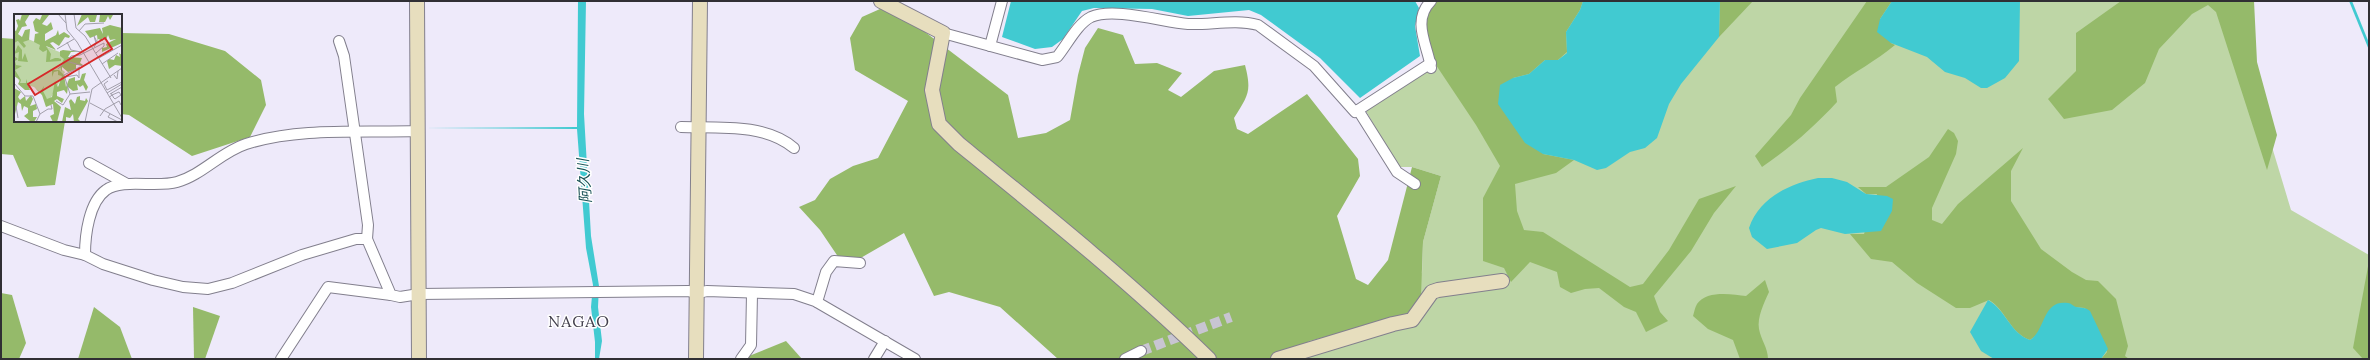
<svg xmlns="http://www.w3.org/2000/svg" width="2370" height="360" font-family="Lora,'Noto Sans JP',serif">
	<rect width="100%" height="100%" fill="#eeeafa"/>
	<!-- green -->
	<polygon fill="#bed6a6" points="1537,1 2228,1 2291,210 2369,255 2369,359 1247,359 1422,273 1423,242 1441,176 1412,167 1398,167 1366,111"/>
	<!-- forest -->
	<g fill="#95ba6a">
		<polygon points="1434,1 1583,1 1580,10 1566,32 1567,52 1558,60 1545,60 1529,74 1513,78 1543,154 1574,160 1556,173 1515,184 1517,211 1524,230 1543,232 1630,287 1643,284 1669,250 1699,199 1736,186 1714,213 1691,251 1654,296 1660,312 1668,321 1646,332 1636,312 1624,307 1599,288 1585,289 1571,293 1560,287 1557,272 1530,262 1511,282 1504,268 1483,261 1483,198 1500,166 1476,125 1436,65 1430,51 1424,19"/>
		<polygon points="1720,1 1753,1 1719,37"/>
		<path d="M1867,1H1892L1880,19L1891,43L1895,45C1876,61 1854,72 1835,87L1837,102C1814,127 1790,148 1762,167L1755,156L1791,115L1800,98Z"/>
		<polygon points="2121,1 2254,1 2257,62 2277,135 2267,170 2216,12 2208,5 2192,14 2159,49 2145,83 2112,110 2064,119 2048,99 2076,71 2076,33"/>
		<path d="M880,9L900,13L1008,95L1018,138L1046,133L1070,120L1078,75L1085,48L1098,28L1123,35L1135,64L1157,63L1182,73L1168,90L1181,97L1214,71L1245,65C1252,92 1248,95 1234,118L1237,129L1248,134L1307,94L1358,159L1360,176L1337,216L1356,279L1368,285L1388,260L1412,167L1441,176L1423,242L1421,296L1405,316L1309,341L1287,359H1058L1000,307L949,292L934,296L904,233L845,267L820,230L799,207L815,200L830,179L853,166L878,158L908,101L855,70L850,38L862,17Z"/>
		<polygon points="121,33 169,34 225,51 261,80 266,105 250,137 192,156 129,115 121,114"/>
		<polygon points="1,38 15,39 15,121 65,121 55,185 27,187 13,155 1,154"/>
		<path d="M1948,129L1954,133L1958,141L1956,154L1932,208V220L1942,224L1958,204L2023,148L2011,171V201L2041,249L2072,272L2086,280L2098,281L2116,299L2128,346L2125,356L2129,359H2101L2107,352L2085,308L2074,307L2030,340C2010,333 2006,310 1989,300L1970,308H1956L1917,283L1892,262L1871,259L1850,234H1864L1877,194H1866L1858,187H1886L1929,157Z"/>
		<polygon points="2369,261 2369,359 2363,359 2353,348"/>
		<path d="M1765,280L1769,292C1764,303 1757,317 1759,329C1761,340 1768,348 1768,359H1740L1733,340L1708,329L1693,316C1694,313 1695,307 1697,304C1706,290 1732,294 1746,296Z"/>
		<polygon points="1,293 12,295 26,343 19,359 1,359"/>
		<polygon points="94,307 120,327 132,359 78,359"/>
		<polygon points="193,307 220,316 205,359 194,359"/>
		<polygon points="786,341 802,359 747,359 749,356"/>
	</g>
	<!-- water -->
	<g fill="#41cad1">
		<polygon points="578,1 586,1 584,114 591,236 599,286 598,307 602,341 599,359 595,359 595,342 591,307 593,285 586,248 577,129 424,128 577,127"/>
		<polygon points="1011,1 1415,1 1419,8 1415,26 1420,56 1360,98 1320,58 1261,15 1249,10 1188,16 1152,9 1094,8 1082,11 1063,39 1052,47 1035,49 1002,37"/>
		<polygon points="1583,1 1720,1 1719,37 1681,84 1669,104 1657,138 1645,148 1630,152 1606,168 1597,170 1574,160 1543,154 1525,143 1498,104 1500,85 1513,78 1529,74 1545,60 1558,60 1567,53 1566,32 1580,10"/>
		<polygon points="1892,1 2020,1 2019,61 2005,78 1987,88 1981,88 1965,78 1945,72 1927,57 1891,43 1877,32 1880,19"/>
		<polygon points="2349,1 2352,1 2369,43 2369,50"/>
		<path d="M1818,178H1832L1847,182L1866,194L1887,196L1893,199L1892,211L1881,231L1845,234L1821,228L1816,230L1797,243L1767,249L1752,237L1749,228C1759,198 1789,184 1818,178Z"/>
		<path d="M1988,300C2006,310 2010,333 2030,340C2046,330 2042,299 2068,303C2071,303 2073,306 2076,307C2082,308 2085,307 2090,311L2108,349L2101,359H1994L1981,351L1970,332Z"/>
	</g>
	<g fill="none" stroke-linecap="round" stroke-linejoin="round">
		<!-- street-tunnel -->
		<polyline stroke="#c8c5d2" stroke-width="10" stroke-dasharray="10 5" stroke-linecap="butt" points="1141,351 1231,317"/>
		<!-- street casing -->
		<g stroke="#827f8d" stroke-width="12">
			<g id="street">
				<path d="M1431,1C1411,21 1428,46 1431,68"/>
				<path d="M943,33L1042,60L1057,57C1067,45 1077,24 1091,17C1114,7 1163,22 1188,24C1211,25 1235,19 1258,25L1314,66L1355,112L1431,63"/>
				<polyline points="339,41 344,56 368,225 367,239"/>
				<polyline points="990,46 1002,1"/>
				<polyline points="1358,110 1397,172 1415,184"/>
				<path d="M681,127C717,128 765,123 794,148"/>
				<path d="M418,131C362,133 300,127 246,144C221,152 202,175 177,182C156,188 122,178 106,190C89,202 85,235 85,255L103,264L153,280L183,287L208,289L232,283L302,255L356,239H367L391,295L400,297L419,294L688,291L698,293L707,291L794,294L815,301L915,359"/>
				<polyline points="89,163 127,184"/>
				<polyline points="1,226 64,250 85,255"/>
				<polyline points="817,302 826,272 834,261 860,263"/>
				<polyline points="281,359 328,287 391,295"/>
				<polyline points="741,359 751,345 752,294"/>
				<polyline points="874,359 885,341"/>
				<polyline points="1125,359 1141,351"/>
			</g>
		</g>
		<!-- secondary casing -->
		<g stroke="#827f8d" stroke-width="16">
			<g id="secondary">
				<polyline points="417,1 419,359"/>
				<path d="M881,1L943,33L932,90L939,124L959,144C1044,213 1130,282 1209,359"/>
				<polyline points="696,359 700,1"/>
				<polyline points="1278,359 1393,324 1412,320 1432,292 1438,290 1502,281"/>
			</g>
		</g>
		<!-- street -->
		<use href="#street" stroke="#fff" stroke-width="10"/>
		<!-- secondary -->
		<use href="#secondary" stroke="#e7debe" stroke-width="14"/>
	</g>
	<g text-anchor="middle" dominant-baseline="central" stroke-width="3" stroke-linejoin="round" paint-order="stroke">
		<!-- water labels -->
		<g font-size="15" font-style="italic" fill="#1a5356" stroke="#fff">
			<text transform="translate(584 181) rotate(-94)">阿久川</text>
		</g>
		<!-- quarter labels -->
		<g font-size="16" letter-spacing="1" fill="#413e4b" stroke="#fff">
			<text x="579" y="321">NAGAO</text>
		</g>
	</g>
	<!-- overview -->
	<g transform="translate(14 14)">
		<rect width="108" height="108" fill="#eeeafa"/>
		<path d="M14,25L48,39L51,46L46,54L51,58L35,87L20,73L6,69L1,58L0,28Z" fill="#bed6a6"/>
		<path d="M8,0H16L11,8L13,12L8,13L4,20L8,23L11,16L16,15L15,26L9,28L12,32L10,34L4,27L0,29V16L2,17L4,12L2,6L5,5L6,7ZM68,0H98L99,1L96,6L94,2L91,8H85L86,1H83L81,8H76L74,3L63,12ZM28,1H35L28,10L33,12L37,8L39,15L31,20V27L42,21L44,16L45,21L50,18L56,22L55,24L51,23L45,32L39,28L36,29L42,36L32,32L37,40L36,46L41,44H44L47,45V47L32,48L33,36L29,38L25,35L26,31L20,28L21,20L25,19L21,17L19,8L22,4L26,6ZM96,11L108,14V29L88,38V34L93,33L92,30L102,25L96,26L94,21L92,26L88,24L89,27L84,25V29L83,21L76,24L71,17L86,14L89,20L88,14ZM4,31L8,36V46L11,39L14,48L4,47L5,38L0,40ZM49,36L67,38H57L54,43L68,44L66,49L69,51H62V55L54,58L48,53V58L46,53L50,45L46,42V37ZM105,39L108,41V52L101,51L95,55L93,47L95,45L100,46L102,41L106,43ZM0,42L4,45L1,47L2,51L8,52L1,56L7,66L6,69H12V65L16,76H11L4,70L6,66L0,62ZM38,56H45L50,61L52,73L55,65L61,63V67L66,66L68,60L72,59L70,66L74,73L72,77L69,71L66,73L63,70L64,76L59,77L54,73L53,80L50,76L43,78V82L50,85L48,89L43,85L40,87L47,93L43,108H39L36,102L40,100L39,90L32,93L28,81L21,74L26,78L30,72L29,77L33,85L38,83L41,67L44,73L48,62L44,61V57L40,58L38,63ZM0,74L7,78L4,83L6,86L11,82L12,87L17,81L19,85L16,92L22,90L23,95L19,97V103H23L20,108H11L16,107L10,102L14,99V94L10,92L8,97L7,90L4,88L0,104ZM66,82V86L71,87L72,84L74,87L64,105L67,108H60L59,100L56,104L52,103V108H48L51,93L57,96L55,87L57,85L61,90L63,83Z" fill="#95ba6a"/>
		<path fill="none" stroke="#a29fab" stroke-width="1" d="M44,0L52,9M51,0L53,16L63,28L108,104M60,0L62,14L71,22L97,64M65,17L71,10L90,9M53,28L57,36L67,38M80,33L83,28L80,22L82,29M43,35L60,25M85,44L108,31M54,46L57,42L66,41L90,29V32L82,39M88,50L104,39M44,55L52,47L69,52M50,61L56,80M50,61L66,53M100,61L103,65L104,57M51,63L63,61L65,64V53M94,67L90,70L93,76L108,68M0,69L11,82H19L26,100M93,79L108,70M96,80L108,73M95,83L97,82L98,81L105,78L107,81L101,85L99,83V82L98,81L97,79M42,87L49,91L56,80L76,78M76,89L108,106M2,92L4,104M96,100L94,103L104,108M86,102L91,95L105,87L107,91M22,108L26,100L34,95H38L37,91M71,108L78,75L108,54"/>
		<path fill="#d62828" fill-opacity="0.15" stroke="#d62828" stroke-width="2" d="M91,24L98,35L21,81L14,70Z"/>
		<rect width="108" height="108" fill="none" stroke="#302f34" stroke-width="2"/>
	</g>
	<!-- border -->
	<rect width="2370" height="360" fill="none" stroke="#302f34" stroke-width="4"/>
</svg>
